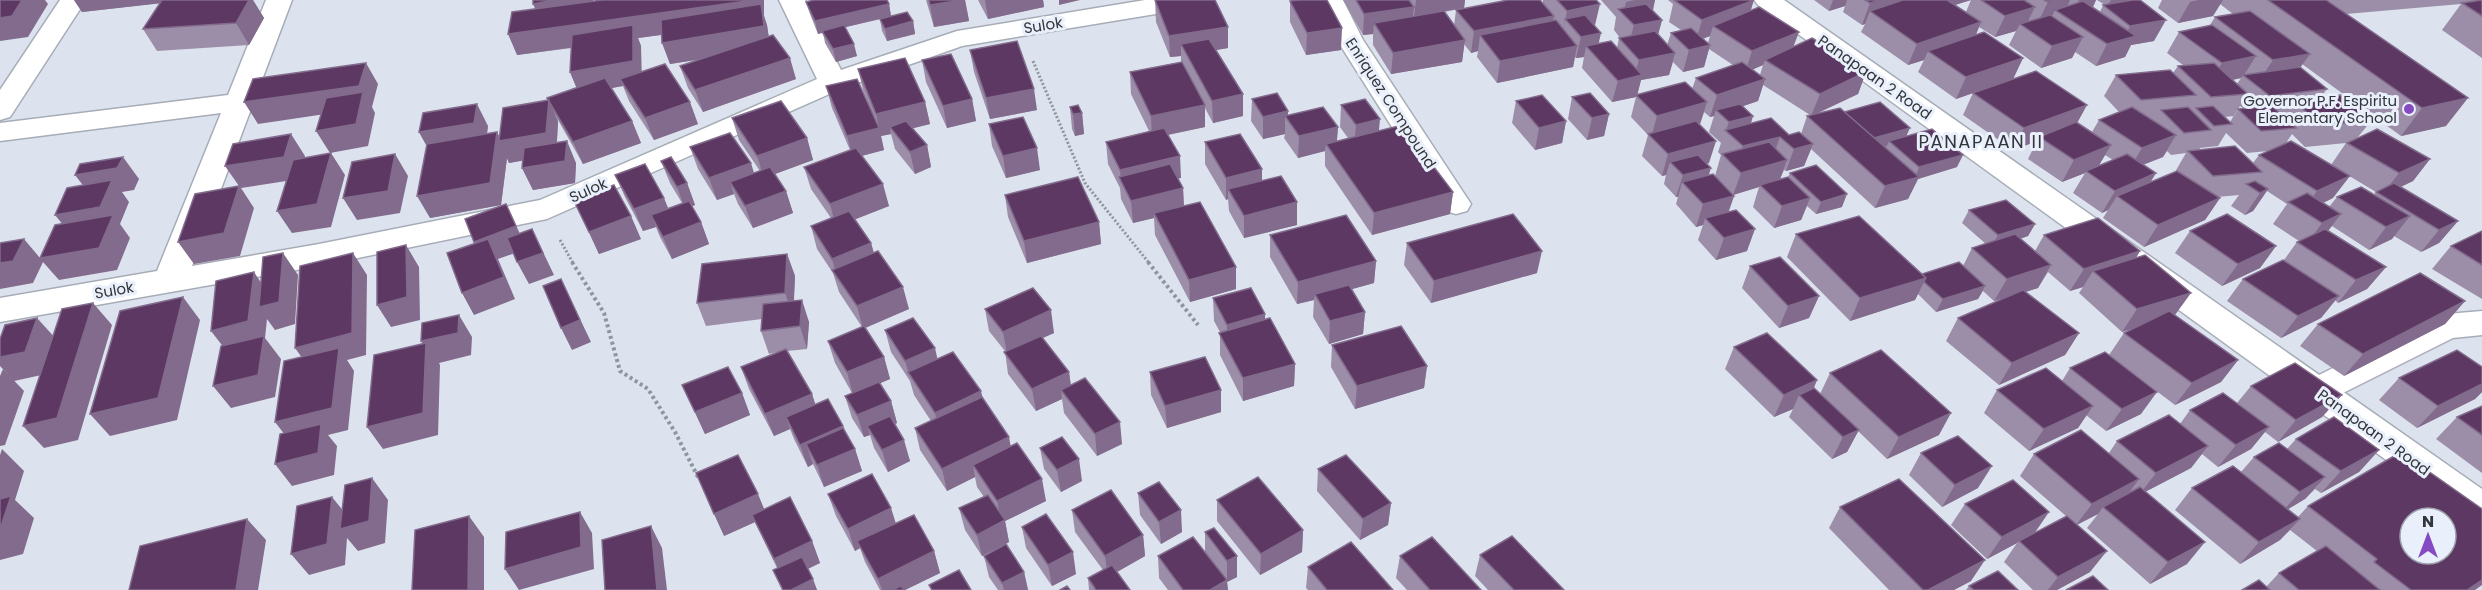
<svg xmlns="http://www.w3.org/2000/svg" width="2482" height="590" font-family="Poppins,sans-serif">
	<rect width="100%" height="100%" fill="#dce3ee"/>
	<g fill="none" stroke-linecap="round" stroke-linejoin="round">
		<!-- street casing -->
		<g stroke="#a6adb7" stroke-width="3">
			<g id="street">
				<polygon points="60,0 86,0 10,117 0,120 0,90"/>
				<polygon points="266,0 292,0 192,266 319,244 540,200 817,79 779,0 805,0 841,70 957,31 1145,0 1205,0 1201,5 1192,8 962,46 843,88 547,219 319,266 0,322 0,298 157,271 221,113 0,141 0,123 228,95"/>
				<polygon points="1317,0 1343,0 1363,40 1471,204 1467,211 1456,214 1445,211 1337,40"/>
				<polygon points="2482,311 2482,335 2453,338 2329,400 2317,404 2305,400 2299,391 2305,382 2435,317 2447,314"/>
			</g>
		</g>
		<!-- secondary casing -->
		<g stroke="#a6adb7" stroke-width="3">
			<polygon id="secondary" points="1754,0 1784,0 2482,489 2482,525 2469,520 1758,5"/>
		</g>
		<!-- path-far1 -->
		<g stroke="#8f959c" stroke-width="3" stroke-dasharray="2 2" stroke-linecap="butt">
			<polyline points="1033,61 1085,183 1149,263"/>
			<polyline points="560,240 573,263"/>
		</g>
		<!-- path -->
		<g stroke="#8f959c" stroke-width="4" stroke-dasharray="3 3" stroke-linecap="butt">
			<polyline points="572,262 604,313 620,371 648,389 675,432 698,477"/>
			<polyline points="1148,262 1198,325"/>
		</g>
		<!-- street -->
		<use href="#street" fill="#fff" fill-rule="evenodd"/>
		<!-- secondary -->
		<use href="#secondary" fill="#fff" fill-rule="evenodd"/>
	</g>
	<!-- wall -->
	<g fill="#9c8ea8" fill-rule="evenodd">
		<polygon points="74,0 253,0 264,18 249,45 157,51 143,29 160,3 82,12"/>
		<polygon points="533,0 593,0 593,1 764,16 767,25 769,37 796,79 703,112 688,88 680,66 703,59 670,64 661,35 638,38 641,46 641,72 698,124 654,140 629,101 623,86 611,88 632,121 641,143 583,164 558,120 558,122 557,142 576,163 575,183 533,190 522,168 523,160 509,163 507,158 501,205 430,218 427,146 419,132 488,126 487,134 497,132 499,137 549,100 577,88 570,72 572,48 517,55 536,9 533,4"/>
		<polygon points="926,0 965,0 969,21 934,27"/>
		<polygon points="978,0 1043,0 1044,7 988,19"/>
		<polygon points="1155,0 1228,48 1216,50 1243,94 1243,116 1213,123 1205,108 1205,127 1168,135 1181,178 1178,178 1183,188 1184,206 1236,267 1236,289 1190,302 1155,235 1154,218 1133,223 1121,199 1120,188 1108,164 1106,142 1149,131 1131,94 1130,72 1181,62 1181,56 1170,57 1156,22"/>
		<path d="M1343,0H1465L1464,8L1444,12L1454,26L1456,10L1543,3V0H1596L1595,25L1594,26L1599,44L1617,48L1619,38H1620L1614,30L1616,17L1601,0H1655L1653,11L1662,20L1658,35L1667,45L1671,33L1681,30L1669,22L1673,4L1668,0H1753L1751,10L1794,47L1866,72L1858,94L1816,114L1844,112L1906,136L1957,167L1918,179L1908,199L1875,208L1811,149L1804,166L1786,171L1784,170L1780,179L1788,177L1790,173L1842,207L1816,214L1807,206L1801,220L1774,228L1753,207L1759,187L1733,195L1734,196L1729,211L1747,251L1716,260L1698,240L1703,225L1696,227L1676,204L1678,197H1676L1664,184L1666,175L1662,176L1642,156L1648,135L1631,117L1636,97L1612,102L1582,68L1584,57L1576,58L1575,57L1573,67L1497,83L1477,57L1478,51L1471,53L1464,44L1462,62L1391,74L1373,45V34L1363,35ZM1710,36L1708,43L1703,39ZM1709,49L1733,65L1696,78L1692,89L1637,95L1641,80L1669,75L1673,62L1683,72L1704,67ZM1763,65L1760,75L1753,69ZM1763,85L1810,115L1807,116L1801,134L1789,135L1751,123L1753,116L1743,106L1758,101ZM1704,112L1710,117L1714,116L1709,132L1721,143L1718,152L1721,155L1715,176L1708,175L1707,164L1709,163L1699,124H1700Z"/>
		<path d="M1814,0H2096L2093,7L2100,12L2103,5H2105L2097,0H2131L2154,41L2131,45L2125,57L2096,66L2075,52L2072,58L2041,68L2009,45L2016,31L1995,37L1979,27L1976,35L2023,58L2013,79L1956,99L1918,72L1924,60L1908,65L1861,32L1865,24L1862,25L1843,12L1845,6L1829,11ZM1971,0L1966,12L1955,5Z"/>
		<path d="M2162,0H2482V58L2442,30L2461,4L2346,14L2446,126L2401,136L2302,64L2300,68L2327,89L2321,97L2371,121L2358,137L2430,159L2413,181L2401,187L2458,221L2439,243L2421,252L2394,236L2392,239L2369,250L2332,226L2328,231L2386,267L2367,289L2338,303L2335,300L2321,318L2281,338L2227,301L2243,279L2284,260L2297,242L2299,241L2273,224L2287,204L2267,191L2253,211L2245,215L2231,206L2239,195L2217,197L2220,198L2205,220L2144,247L2103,218L2108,210L2102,213L2073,193L2085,173L2062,182L2028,159L2037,141L2013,150L1963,115L1973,93L2078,123L2092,132L2099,120L2119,112L2104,96L2116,75L2173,73L2178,66L2183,65L2167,53L2179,32L2210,25L2215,17L2233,14L2220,4L2213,16L2178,23L2158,8ZM2241,78L2237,84L2232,80ZM2240,106L2244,109H2238L2230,122L2224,117L2234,116ZM2226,133L2247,153L2268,151L2259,155L2253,163L2199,150L2200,148L2218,146ZM2292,134L2305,147L2346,143L2331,165L2376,192L2374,195L2337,197L2329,207L2323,203L2333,198L2286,143ZM2167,151L2171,155L2186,153L2175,172L2151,182L2143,165L2163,157ZM2105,155L2113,160L2099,165Z"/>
		<polygon points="1290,1 1341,50 1306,55 1290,22"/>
		<polygon points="806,2 889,4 891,16 913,21 915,34 887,41 882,31 880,19 886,18 845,27 857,56 836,62 825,43 823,32 818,34 810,14"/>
		<polygon points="970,50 1037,110 990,119 974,72"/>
		<polygon points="922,60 972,99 976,121 947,128 926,82"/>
		<polygon points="858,69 925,102 930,124 913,128 927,145 931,167 915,174 895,149 891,134 881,136 884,150 862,156 889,206 855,219 871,243 874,253 909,309 865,327 884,357 890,379 880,383 891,401 897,423 895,424 910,461 888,472 874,448 870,435 864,437 852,418 845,396 852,393 835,363 828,341 862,327 839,292 833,273 817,249 811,226 831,218 811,189 804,167 850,150 832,108 826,86 868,102 863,90"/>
		<polygon points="1572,97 1609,114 1604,136 1587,140 1568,119"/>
		<polygon points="1252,99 1288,111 1288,115 1338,127 1337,141 1348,138 1340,127 1341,105 1379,131 1453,192 1450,214 1372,235 1325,166 1325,151 1298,158 1284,138 1285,134 1263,139 1251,121"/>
		<polygon points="1516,101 1566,121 1562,143 1535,150 1512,123"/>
		<polygon points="1070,107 1082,113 1084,134 1075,136 1072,129"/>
		<polygon points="732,118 807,138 813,160 775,174 786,191 793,213 753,228 738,204 734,194 717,200 698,169 690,147 754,173 760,171 739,140"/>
		<polygon points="989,124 1040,170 1006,178 992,146"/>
		<polygon points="1205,142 1262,180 1297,202 1297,225 1244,238 1229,211 1228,199 1226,200 1205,164"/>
		<polygon points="661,161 687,183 695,205 692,206 701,222 709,244 672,259 660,237 656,227 643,231 625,197 615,175 668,208 682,203 670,183"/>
		<polygon points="1005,195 1099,222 1101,244 1027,263 1008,217"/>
		<polygon points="573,199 641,239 599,254"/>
		<polygon points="1969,210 2035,224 2028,236 2020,239 2035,251 2044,235 2140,251 2136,258 2175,315 2238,360 2221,382 2175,405 2109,355 2124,333 2135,327 2122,332 2079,293 2083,287 2070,291 2048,272 2038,288 2026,292 2079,333 2065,355 1999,385 1946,341 1958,318 2001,299 1994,301 1983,291 1978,299 1936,312 1918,294 1915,300 1850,321 1787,257 1796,234 1922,274 1963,266 1972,248 1986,244 1962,223"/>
		<polygon points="2190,231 2276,246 2260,268 2222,286 2175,253"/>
		<polygon points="2482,231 2482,299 2432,269 2451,246"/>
		<polygon points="1270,235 1376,261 1374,283 1351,289 1365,312 1363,334 1329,344 1313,317 1314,300 1297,304 1270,257"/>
		<polygon points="1407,243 1537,273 1431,303 1404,265"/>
		<polygon points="787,254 795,276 794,301 809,322 807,349 787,351 812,394 815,404 843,426 855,449 862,471 824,487 813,464 808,467 794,439 790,429 774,436 749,389 741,367 777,352 769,354 761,331 762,319 706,326 697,303"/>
		<polygon points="1750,266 1819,296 1809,318 1779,328 1742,288"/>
		<polygon points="1213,298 1265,320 1295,364 1294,386 1243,401 1220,355 1220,332 1214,321"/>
		<polygon points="2465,301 2445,324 2344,376 2300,346 2318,324"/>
		<polygon points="985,309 1054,333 1042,338 1069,372 1071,386 1122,444 1097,456 1064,413 1062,399 1036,411 1008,374 1005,351 989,331"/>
		<polygon points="885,330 937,359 983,399 1011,446 1046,501 1005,521 1009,542 982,556 965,530 959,508 984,497 977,487 975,477 947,491 920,450 915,428 931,421 914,395 910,381 891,352"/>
		<polygon points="1332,345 1427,366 1424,388 1355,409 1331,367"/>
		<polygon points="1734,347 1817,380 1814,388 1820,394 1830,373 1939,435 1887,459 1858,431 1847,452 1832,459 1789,417 1793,409 1774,417 1725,369"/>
		<polygon points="2482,367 2482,392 2475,399 2417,428 2379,400 2399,378"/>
		<polygon points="2070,368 2141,414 2106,431 2086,415 2078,428 2029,451 1984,413 1997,390 2062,381"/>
		<polygon points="1150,372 1221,390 1221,412 1167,428 1151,395"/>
		<polygon points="682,385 742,393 750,415 705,434"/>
		<polygon points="2251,386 2342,395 2322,417 2278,442 2265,432 2251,449 2218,467 2202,454 2191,468 2145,492 2187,564 2150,584 2087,528 2098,514 2077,525 2090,572 2057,590 2033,590 2004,562 2017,543 1987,559 1951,525 1965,504 2036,532 2066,516 2020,476 2034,454 2109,453 2117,441 2180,424 2190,410 2237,403"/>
		<polygon points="2482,406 2482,473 2436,439 2457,417"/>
		<polygon points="2296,439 2379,450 2359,472 2321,493 2315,489 2305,499 2288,509 2298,517 2308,506 2475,590 2242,590 2266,587 2279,573 2317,551 2290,530 2280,540 2240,564 2175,510 2192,488 2241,472 2254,457 2287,449"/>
		<polygon points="1040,448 1082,481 1061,492 1044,469"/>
		<polygon points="1921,453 1978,488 1942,507 1909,475"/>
		<polygon points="1318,469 1391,503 1388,525 1360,540 1317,491"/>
		<polygon points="1138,493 1182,532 1161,544 1140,515"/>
		<polygon points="828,494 896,523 934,551 940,573 905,590 880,590 865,562 860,548 855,551 836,516"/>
		<polygon points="1217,500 1303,530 1302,552 1260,575 1217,521"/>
		<polygon points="1840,507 1971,581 1954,590 1889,590 1829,528"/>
		<polygon points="764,509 812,541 820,563 808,569 817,590 782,590 773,570 777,568 755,522 724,536"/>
		<polygon points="1072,510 1143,535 1145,556 1117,572 1130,590 1089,590 1088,578 1103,570 1075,532"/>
		<polygon points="1022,527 1076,574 1052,586 1026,548"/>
		<polygon points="1214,528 1237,577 1227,582 1228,590 1168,590 1159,578 1158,556 1205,552 1205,532"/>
		<polygon points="1480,555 1564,590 1488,590 1475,576"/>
		<polygon points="984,556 1024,572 1028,590 998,590 989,577"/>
		<polygon points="1400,556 1481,590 1407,590 1396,578"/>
		<polygon points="1308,567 1393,590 1308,590 1306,588"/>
		<polygon points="1969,586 2018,590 1966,590"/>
	</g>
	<!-- shaded-wall -->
	<g fill="#826b8c">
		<polygon points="22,0 45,0 48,4 28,37 0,41 0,18"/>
		<polygon points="74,0 173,0 172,2 82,12"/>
		<polygon points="249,0 253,0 264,18 249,45 236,23"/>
		<polygon points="554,0 593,0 595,15 543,25 533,4"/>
		<polygon points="754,0 764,0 764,16 767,25 770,48 670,64 662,43 763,21 638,38 641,46 642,83 620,79 623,86 579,94 570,72 633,39 517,55 508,34"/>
		<polygon points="962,0 965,0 969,21 934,27 930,5"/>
		<polygon points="985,0 1043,0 1044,7 988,19"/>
		<polygon points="1059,0 1080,0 1059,5"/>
		<polygon points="1416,0 1465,0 1464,8 1414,16"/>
		<polygon points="1635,0 1655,0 1651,17 1623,14 1626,2"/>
		<polygon points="1754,0 1747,22 1713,26 1710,36 1696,41 1702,20"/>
		<polygon points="1833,0 1847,0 1845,6 1829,11"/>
		<polygon points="1880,0 1910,0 1870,11 1865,24 1862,25 1870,3"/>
		<polygon points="1948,0 1971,0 1945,8"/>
		<polygon points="2055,0 2070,0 2063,15 2055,10 2050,20 2037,24 2048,2"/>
		<polygon points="2079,0 2096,0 2092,9 2071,15"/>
		<polygon points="2111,0 2131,0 2107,7"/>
		<polygon points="2198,0 2223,0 2213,16 2178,23 2190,2"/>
		<polygon points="889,4 891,16 818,34 815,21"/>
		<polygon points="1600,4 1595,25 1575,30 1565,19 1563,32 1567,11"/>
		<polygon points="1414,7 1411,29 1374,23 1373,34 1363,35 1364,14"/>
		<polygon points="2035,7 2025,27 2020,24 2016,31 1995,37 2005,16"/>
		<polygon points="1554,16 1549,37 1480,35 1478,51 1471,53 1474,31"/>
		<polygon points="1662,20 1656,42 1628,47 1634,25"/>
		<polygon points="2166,20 2154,41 2131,45 2125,57 2096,66 2107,44 2123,40 2130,26"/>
		<polygon points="913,21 915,34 887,41 885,29"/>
		<polygon points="1981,22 1972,44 1928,51 1924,60 1908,65 1917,44"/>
		<polygon points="1228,27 1228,48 1187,55 1181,44 1181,56 1170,57 1169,36"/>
		<polygon points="1342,28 1341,50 1306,55 1307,33"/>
		<polygon points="1799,32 1791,53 1765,60 1763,65 1745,73 1752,51"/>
		<polygon points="1601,33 1596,55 1586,46 1584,57 1576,58 1581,37"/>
		<polygon points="2083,37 2072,58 2041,68 2052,46"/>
		<polygon points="1465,40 1462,62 1391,74 1393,53"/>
		<polygon points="854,44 857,56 836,62 833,49"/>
		<polygon points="1710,45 1704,67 1683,72 1689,50"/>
		<polygon points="1577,46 1573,67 1497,83 1500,61"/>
		<polygon points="1675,53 1669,75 1641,80 1637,96 1636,95 1636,97 1612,102 1618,81 1634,77 1639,60"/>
		<polygon points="2310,54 2295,75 2259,81 2273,60"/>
		<polygon points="2256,56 2244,75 2243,75 2241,78 2209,85 2222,63"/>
		<polygon points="790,58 796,79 703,112 695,90"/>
		<polygon points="2023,58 2013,79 1956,99 1966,77"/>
		<polygon points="366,63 378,84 372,107 375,113 368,146 330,153 316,131 359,109 258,124 244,102"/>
		<polygon points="1866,72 1858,94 1811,116 1820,94"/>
		<polygon points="1765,79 1758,101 1720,114 1716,110 1714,116 1710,117 1717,95"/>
		<polygon points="1034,89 1037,110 990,119 986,98"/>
		<polygon points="1243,94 1243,116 1213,123 1212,101"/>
		<polygon points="2468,98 2446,126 2401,136 2422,108"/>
		<polygon points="972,99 976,121 947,128 943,106"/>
		<polygon points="549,100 558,122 556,155 509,163 507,158 501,205 430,218 417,196 497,132 501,140"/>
		<polygon points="690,102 698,124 654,140 645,118"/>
		<polygon points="925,102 930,124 894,133 890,127 891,134 881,136 884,150 853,158 847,136 879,128 876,114"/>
		<polygon points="1707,102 1700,124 1651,138 1657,116"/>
		<polygon points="477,104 488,126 485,145 431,154 419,132"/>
		<polygon points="1205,105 1205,127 1152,138 1151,116"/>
		<polygon points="2087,105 2075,127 2039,137 2037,141 2013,150 2024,128"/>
		<polygon points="1288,111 1288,121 1285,116 1285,134 1263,139 1263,117"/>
		<polygon points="1082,113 1084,134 1075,136 1073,114"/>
		<polygon points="1609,114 1604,136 1587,140 1592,118"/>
		<polygon points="1753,116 1746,138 1726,130 1729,122"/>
		<polygon points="1380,119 1378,141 1354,147 1356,125"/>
		<polygon points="632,121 641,143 583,164 573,142"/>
		<polygon points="1566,121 1562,143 1535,150 1539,128"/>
		<polygon points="1338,127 1336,149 1326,144 1325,151 1298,158 1299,136"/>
		<polygon points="1910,128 1904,141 1889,141 1887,146 1864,152 1869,140"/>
		<polygon points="291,134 305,156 299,179 241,188 254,208 240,256 194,264 178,242 239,186 225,166"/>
		<polygon points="2176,135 2163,157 2129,170 2142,148"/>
		<polygon points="1780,137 1772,159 1736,168 1743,146"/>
		<polygon points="807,138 813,160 764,178 757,156"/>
		<polygon points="567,141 576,163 575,183 533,190 522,168"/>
		<polygon points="1716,141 1709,163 1679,171 1670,162 1666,175 1662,176 1668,154"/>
		<polygon points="1813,144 1804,166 1786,171 1794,149"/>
		<polygon points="927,145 931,167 915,174 910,152"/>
		<polygon points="2111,145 2098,167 2086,171 2085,173 2062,182 2074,160"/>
		<polygon points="1037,148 1040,170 1006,178 1003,156"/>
		<polygon points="331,153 345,175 331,227 292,233 277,211"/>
		<polygon points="395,154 408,176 400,213 357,220 343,198"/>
		<polygon points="1963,155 1957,167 1918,179 1908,199 1875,208 1885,186 1915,178 1919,167"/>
		<polygon points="1180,156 1181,178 1126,191 1121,181 1120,170"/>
		<polygon points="123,157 139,179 134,190 122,192 129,202 120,224 130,238 117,270 59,280 43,262 33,283 0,289 0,263 24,239 40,258 73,237 55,215 92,197 75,175"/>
		<polygon points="2430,159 2413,181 2382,195 2399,173"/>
		<polygon points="1787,160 1779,182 1760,185 1759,187 1733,195 1741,173"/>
		<polygon points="751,163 758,186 730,182 734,194 717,200 709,178"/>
		<polygon points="1711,168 1704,190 1682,182 1678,197 1676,197 1683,175"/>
		<polygon points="1262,169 1262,191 1228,189 1228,199 1226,200 1226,178"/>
		<polygon points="2156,173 2143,195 2117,196 2108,210 2102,213 2115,191"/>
		<polygon points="2350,176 2333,198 2304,212 2303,211 2317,191"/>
		<polygon points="687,183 695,205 685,209 677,187"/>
		<polygon points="883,184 889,206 836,227 830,204"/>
		<polygon points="1183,188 1184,210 1154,213 1154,218 1133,223 1131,201"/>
		<polygon points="2268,189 2253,211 2245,215 2260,193"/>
		<polygon points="786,191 793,213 753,228 745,206"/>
		<polygon points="1453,192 1450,214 1372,235 1374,213"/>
		<polygon points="1847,194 1842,207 1816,214 1821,202"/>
		<polygon points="1734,196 1726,218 1705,218 1703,225 1696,227 1703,204"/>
		<polygon points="664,198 673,220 651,215 656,227 643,231 634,209"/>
		<polygon points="1810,198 1801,220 1774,228 1782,206"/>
		<polygon points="2220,198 2205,220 2144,247 2158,225"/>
		<polygon points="1297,202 1297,225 1244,238 1244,216"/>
		<polygon points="506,204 527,249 498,259 515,299 474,315 462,293 486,264 474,242"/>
		<polygon points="2341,214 2324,236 2306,245 2322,223"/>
		<polygon points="631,216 641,239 599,254 589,232"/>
		<polygon points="2410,216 2392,239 2369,250 2386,227"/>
		<polygon points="2458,221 2439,243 2421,252 2439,230"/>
		<polygon points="701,222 709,244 672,259 663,237"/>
		<polygon points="1099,222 1101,244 1027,263 1024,241"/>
		<polygon points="2035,224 2028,236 1991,248 1998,235"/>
		<polygon points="532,229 554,275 529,284 517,262"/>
		<polygon points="1755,229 1747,251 1716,260 1724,238"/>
		<polygon points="871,243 877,265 837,277 832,259"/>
		<polygon points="406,245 419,267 420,320 391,327 377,305"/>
		<polygon points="2276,246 2260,268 2222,286 2238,264"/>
		<polygon points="1542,251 1537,273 1431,303 1434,281"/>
		<polygon points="2140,251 2126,274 2093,271 2083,287 2070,291 2084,269"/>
		<polygon points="283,253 298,275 295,324 275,330 267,319 265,338 281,359 275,397 231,408 213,386 228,353 211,331 254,272 269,295"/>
		<polygon points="353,253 367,275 366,355 347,360 354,371 348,430 328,435 337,446 334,475 292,486 275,464 292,444 275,422 311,370 295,348"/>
		<polygon points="787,254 795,276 793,315 785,293"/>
		<polygon points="1376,261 1374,283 1317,299 1315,294 1314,300 1297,304 1298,282"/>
		<polygon points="2051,265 2038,288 1994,301 2007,279"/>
		<polygon points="1236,267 1236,289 1190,302 1189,280"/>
		<polygon points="2386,267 2367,289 2338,303 2356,280"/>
		<polygon points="1926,278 1915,300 1850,321 1860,298"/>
		<polygon points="561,279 591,342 572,350 561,328"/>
		<polygon points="1985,286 1978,299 1936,312 1943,299"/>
		<polygon points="903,287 909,309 863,329 857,306"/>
		<polygon points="2191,293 2175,315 2122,332 2137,309"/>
		<polygon points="1819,296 1809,318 1779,328 1788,306"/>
		<polygon points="2339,296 2321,318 2281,338 2298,316"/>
		<polygon points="183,297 200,320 177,420 110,436 90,414"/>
		<polygon points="802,300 809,322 807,349 800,326"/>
		<polygon points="2465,301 2445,324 2344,376 2363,354"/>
		<polygon points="93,303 112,325 78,440 44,448 23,426"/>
		<polygon points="1051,310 1054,333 1007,354 1003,332"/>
		<polygon points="1365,312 1363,334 1329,344 1330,321"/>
		<polygon points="1265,314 1265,336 1227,347 1227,325"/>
		<polygon points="459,315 472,337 471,355 439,363 440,365 438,435 383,449 367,427 426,349 421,341"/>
		<polygon points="37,318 57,340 46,374 14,381 0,366 0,357"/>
		<polygon points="2079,333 2065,355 1999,385 2012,363"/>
		<polygon points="935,348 940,370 909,374 905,361"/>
		<polygon points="884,357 890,379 853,395 847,372"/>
		<polygon points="2238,360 2221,382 2175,405 2192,383"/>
		<polygon points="1295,364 1294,386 1243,401 1243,378"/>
		<polygon points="1427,366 1424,388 1355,409 1357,386"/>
		<polygon points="3,369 24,391 5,445 0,446 0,376"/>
		<polygon points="1069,372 1072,395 1061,390 1062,399 1036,411 1032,389"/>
		<polygon points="1817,380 1807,402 1799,395 1793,409 1774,417 1784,395"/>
		<polygon points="2482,384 2482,392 2475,399 2417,428 2438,406"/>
		<polygon points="1221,390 1221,412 1167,428 1165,406"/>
		<polygon points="981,391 986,413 940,435 935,413"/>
		<polygon points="2157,392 2141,414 2106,431 2122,409"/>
		<polygon points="742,393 750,415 705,434 695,412"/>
		<polygon points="812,394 819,416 786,417 790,429 774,436 765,414"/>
		<polygon points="2342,395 2322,417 2278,442 2296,420"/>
		<polygon points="891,401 897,423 872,434 867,426 870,435 864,437 857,415"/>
		<polygon points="2093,406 2078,428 2029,451 2044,429"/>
		<polygon points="1951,413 1939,435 1887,459 1899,437"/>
		<polygon points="1120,422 1122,444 1097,456 1095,434"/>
		<polygon points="843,426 850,448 806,444 813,464 808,467 800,445"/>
		<polygon points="2269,427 2251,449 2218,467 2236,445"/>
		<polygon points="1859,430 1847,452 1832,459 1843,437"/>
		<polygon points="1009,437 1013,459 973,465 975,477 947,491 942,469"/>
		<polygon points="904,440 910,461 888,472 882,450"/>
		<polygon points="2208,446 2191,468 2139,495 2156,473"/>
		<polygon points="2,449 24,471 15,500 34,518 23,554 0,560 0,455"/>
		<polygon points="855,449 862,471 824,487 817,465"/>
		<polygon points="2379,450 2359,472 2321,493 2341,471"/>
		<polygon points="1079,459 1082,481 1061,492 1057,470"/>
		<polygon points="1992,466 1978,488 1942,507 1955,485"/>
		<polygon points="2325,477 2305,499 2280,514 2300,492"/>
		<polygon points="372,478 388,500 385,543 358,551 347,538 345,565 309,575 291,554 332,497 349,518"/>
		<polygon points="1042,479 1046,501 1005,521 1009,542 982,556 977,535 1002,522 997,501"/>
		<polygon points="2139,479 2123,501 2103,507 2098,514 2076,525 2092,504"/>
		<polygon points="758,494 767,516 752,515 755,522 724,536 714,514"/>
		<polygon points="1391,503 1388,525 1360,540 1363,519"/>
		<polygon points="891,508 898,530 857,541 860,548 855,551 848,529"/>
		<polygon points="1181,510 1182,532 1161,544 1159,522"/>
		<polygon points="580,512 592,533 594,569 519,590 505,569"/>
		<polygon points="2049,512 2034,534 2019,541 2017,543 1987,559 2002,537"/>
		<polygon points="469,516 484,537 484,590 468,590"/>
		<polygon points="247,519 266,540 258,590 236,590"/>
		<polygon points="2300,519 2280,540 2240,564 2259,542"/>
		<polygon points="651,526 662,548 667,590 657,590"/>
		<polygon points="1303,530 1302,552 1260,575 1261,554"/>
		<polygon points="1143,535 1145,556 1108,577 1105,556"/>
		<polygon points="812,541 820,563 783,580 774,559"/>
		<polygon points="2205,542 2187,564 2150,584 2168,562"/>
		<polygon points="934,551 940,573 905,590 882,590 878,579"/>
		<polygon points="2107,551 2090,572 2057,590 2048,590 2058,577"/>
		<polygon points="1073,552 1076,574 1052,586 1048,565"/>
		<polygon points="1237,556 1237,577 1227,582 1228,590 1210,590 1227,581 1227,561"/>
		<polygon points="1985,560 1971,581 1954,590 1928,590"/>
		<polygon points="1024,572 1028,590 1004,590 1002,583"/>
		<polygon points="813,579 817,590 791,590"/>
		<polygon points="2482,580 2482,585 2475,590 2467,590"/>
	</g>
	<!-- building -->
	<g fill="#5c3862" stroke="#826b8c" stroke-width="1.5" fill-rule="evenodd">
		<polygon points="0,0 22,0 12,16 0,18"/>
		<polygon points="162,0 249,0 236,23 143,29"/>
		<polygon points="533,0 554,0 533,4"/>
		<polygon points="602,0 754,0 508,34 512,12"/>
		<polygon points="814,0 887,0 889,4 815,21 806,2"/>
		<polygon points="929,0 962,0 930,5"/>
		<polygon points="1155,0 1215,0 1228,27 1169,36"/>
		<polygon points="1299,0 1327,0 1342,28 1307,33 1290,1"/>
		<polygon points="1356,0 1409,0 1414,7 1364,14"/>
		<polygon points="1508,0 1540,0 1554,16 1474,31 1456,10"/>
		<polygon points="1557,0 1596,0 1600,4 1567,11"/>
		<polygon points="1674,0 1754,0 1702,20"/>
		<polygon points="1865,0 1880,0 1870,3"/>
		<polygon points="1903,0 1947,0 1981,22 1917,44 1870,11"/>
		<polygon points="1981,0 2024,0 2035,7 2005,16"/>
		<polygon points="2044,0 2055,0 2048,2"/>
		<polygon points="2133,0 2140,0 2166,20 2130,26 2103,5"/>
		<polygon points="2268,0 2326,0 2468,98 2422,108"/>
		<polygon points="2482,0 2482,16 2462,3"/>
		<polygon points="2083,1 2136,36 2107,44 2055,10"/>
		<polygon points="761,4 764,26 662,43 661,20"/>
		<polygon points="1646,4 1662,20 1634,25 1618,9"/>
		<polygon points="1759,7 1799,32 1752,51 1713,26"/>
		<polygon points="1444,11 1465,40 1393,53 1374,23"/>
		<polygon points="2250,11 2310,54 2273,60 2215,17"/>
		<polygon points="907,12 913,21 885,29 880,19"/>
		<polygon points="1585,15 1601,33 1581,37 1565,19"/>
		<polygon points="2050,15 2083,37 2052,46 2020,24"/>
		<polygon points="1556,20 1577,46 1500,61 1480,35"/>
		<polygon points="633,25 633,61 570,72 572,35"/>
		<polygon points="844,25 854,44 833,49 822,31"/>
		<polygon points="2212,25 2256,56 2222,63 2179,32"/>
		<polygon points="1691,28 1710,45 1689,50 1671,33"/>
		<polygon points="1655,31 1675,53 1639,60 1619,38"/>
		<polygon points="1984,32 2023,58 1966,77 1928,51"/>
		<polygon points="773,35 790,58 695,90 680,66"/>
		<polygon points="1812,38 1866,72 1820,94 1765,60"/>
		<polygon points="1209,39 1243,94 1212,101 1181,44"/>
		<polygon points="1017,41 1034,89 986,98 970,50"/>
		<polygon points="1611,41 1642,75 1618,81 1586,46"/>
		<polygon points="951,54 972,99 943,106 922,60"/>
		<polygon points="905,58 925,102 876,114 858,69"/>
		<polygon points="1182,62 1205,105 1151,116 1130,72"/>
		<polygon points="1742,62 1765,79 1717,95 1696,78"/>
		<polygon points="366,63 359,86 244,102 253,79"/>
		<polygon points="2214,63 2248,94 2211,97 2178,66"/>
		<polygon points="665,64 690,102 645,118 620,79"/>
		<polygon points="2300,67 2327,89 2270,96 2243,75"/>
		<polygon points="2170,70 2196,95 2141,100 2116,75"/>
		<polygon points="2036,71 2087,105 2024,128 1973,93"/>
		<polygon points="605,78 632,121 573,142 547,98"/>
		<polygon points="857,79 879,128 847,136 826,86"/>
		<polygon points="1685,82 1707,102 1657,116 1636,95"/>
		<polygon points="363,92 356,124 316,131 326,98"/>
		<polygon points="1277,93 1288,111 1263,117 1252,99"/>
		<polygon points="1590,93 1609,114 1592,118 1572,97"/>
		<polygon points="1542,95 1566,121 1539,128 1516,101"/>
		<polygon points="2341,95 2371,121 2321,125 2292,99"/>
		<polygon points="1365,99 1380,119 1356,125 1341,105"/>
		<polygon points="549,100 546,133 499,141 503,108"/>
		<polygon points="781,101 807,138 757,156 732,118"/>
		<polygon points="1880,102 1910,128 1874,138 1844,112"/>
		<polygon points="477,104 474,123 419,132 423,113"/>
		<polygon points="1740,104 1753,116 1729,122 1716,110"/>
		<polygon points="1078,105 1082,113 1073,114 1070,107"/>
		<polygon points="2213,106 2232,124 2214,126 2196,108"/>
		<polygon points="2272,106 2296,128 2261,131 2238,109"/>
		<polygon points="1323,107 1338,127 1299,136 1285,116"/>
		<polygon points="2132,107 2176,135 2142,148 2099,120"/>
		<polygon points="2188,107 2211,130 2184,133 2161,110"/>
		<polygon points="1840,108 1919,177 1885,186 1807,116"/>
		<polygon points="1023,117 1037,148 1003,156 989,124"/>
		<polygon points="1771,118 1789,135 1799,132 1813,144 1794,149 1780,137 1743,146 1725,130"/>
		<polygon points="906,121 927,145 910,152 890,127"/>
		<polygon points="1696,121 1716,141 1668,154 1648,134"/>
		<polygon points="2076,122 2111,145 2074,160 2039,137"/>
		<polygon points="1402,125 1453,192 1374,213 1326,144"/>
		<polygon points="1164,128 1180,156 1120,170 1106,142"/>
		<polygon points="1932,129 1963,155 1919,167 1889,141"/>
		<polygon points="2377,129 2430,159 2399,173 2347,143"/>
		<polygon points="497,132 490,183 417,196 427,144"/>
		<polygon points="730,133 751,163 709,178 690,147"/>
		<polygon points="291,134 284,157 225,166 233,144"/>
		<polygon points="1240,134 1262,169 1226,178 1205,142"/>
		<polygon points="567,141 565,161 522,168 524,148"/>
		<polygon points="2291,141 2350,176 2317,191 2259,155"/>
		<polygon points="1769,142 1787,160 1741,173 1722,154"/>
		<polygon points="2235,146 2262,172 2213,176 2188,151"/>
		<polygon points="856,148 883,184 830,204 804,167"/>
		<polygon points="331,153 317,204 277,211 293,160"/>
		<polygon points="395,154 388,191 343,198 352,162"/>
		<polygon points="2127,154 2156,173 2115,191 2086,171"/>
		<polygon points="1698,155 1711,168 1683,175 1670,162"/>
		<polygon points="123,157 117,168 75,175 80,164"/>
		<polygon points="671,157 687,183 677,187 661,161"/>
		<polygon points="645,164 664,198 634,209 615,175"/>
		<polygon points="1170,164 1183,188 1131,201 1119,177"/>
		<polygon points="1816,165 1847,194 1821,202 1790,173"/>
		<polygon points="770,167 786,191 745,206 730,182"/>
		<polygon points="2177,171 2220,198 2158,225 2117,196"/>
		<polygon points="1713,174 1734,196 1703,204 1682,182"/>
		<polygon points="1281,176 1297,202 1244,216 1228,189"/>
		<polygon points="1078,177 1099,222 1024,241 1005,195"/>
		<polygon points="1788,177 1810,198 1782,206 1760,185"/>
		<polygon points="112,180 100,207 55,215 67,188"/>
		<polygon points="2255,181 2268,189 2260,193 2246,184"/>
		<polygon points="2394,183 2458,221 2439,230 2376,192"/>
		<polygon points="614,185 631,216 589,232 573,199"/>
		<polygon points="239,186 224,233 178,242 195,194"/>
		<polygon points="2361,187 2410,216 2386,227 2337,197"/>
		<polygon points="2307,193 2341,214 2322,223 2288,202"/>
		<polygon points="2006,200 2035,224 1998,235 1969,210"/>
		<polygon points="689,201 701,222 663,237 651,215"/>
		<polygon points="1200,202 1236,267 1189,280 1154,213"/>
		<polygon points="506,204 516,226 474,242 465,219"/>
		<polygon points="1736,210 1755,229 1724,238 1705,218"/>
		<polygon points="849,211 871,243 832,259 811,226"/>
		<polygon points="1513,214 1542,251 1434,281 1407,243"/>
		<polygon points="2227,214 2276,246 2238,264 2190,231"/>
		<polygon points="113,215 99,248 40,258 55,225"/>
		<polygon points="1346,215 1376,261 1298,282 1270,235"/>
		<polygon points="1859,216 1926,278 1860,298 1796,234"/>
		<polygon points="2098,218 2140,251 2084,269 2044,235"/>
		<polygon points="532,229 543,253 517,262 507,238"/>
		<polygon points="2325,229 2386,267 2356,280 2297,242"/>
		<polygon points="2482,231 2482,265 2451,246"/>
		<polygon points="2015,234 2051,265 2007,279 1972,248"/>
		<polygon points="24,239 13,261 0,263 0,243"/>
		<polygon points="488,239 504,277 462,293 447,253"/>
		<polygon points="406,245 407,297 377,305 377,252"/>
		<polygon points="878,251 903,287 857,306 832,270"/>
		<polygon points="283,253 279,302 259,307 263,257"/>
		<polygon points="353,253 352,333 295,348 300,266"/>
		<polygon points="787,254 785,293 697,303 702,264"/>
		<polygon points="2145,255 2191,293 2137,309 2093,271"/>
		<polygon points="1780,257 1819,296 1788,306 1750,266"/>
		<polygon points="2283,260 2339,296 2298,316 2243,279"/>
		<polygon points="1959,262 1985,286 1943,299 1924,282 1926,278 1922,274"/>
		<polygon points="254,272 248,321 211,331 216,281"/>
		<polygon points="2420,273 2465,301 2363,354 2318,324"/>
		<polygon points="561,279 580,320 561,328 543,286"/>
		<polygon points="1349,285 1365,312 1330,321 1315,294"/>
		<polygon points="1033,288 1051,310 1003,332 985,309"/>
		<polygon points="1251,288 1265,314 1227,325 1213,298"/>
		<polygon points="2023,290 2079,333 2012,363 1958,318"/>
		<polygon points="183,297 158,398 90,414 120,311"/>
		<polygon points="802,300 800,326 761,331 763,304"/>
		<polygon points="93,303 57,418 23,426 62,309"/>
		<polygon points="2169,311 2238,360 2192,383 2124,333"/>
		<polygon points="459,315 458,333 421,341 422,323"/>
		<polygon points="37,318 25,352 0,357 0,339 5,325"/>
		<polygon points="913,318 935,348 905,361 885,330"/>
		<polygon points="1270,318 1295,364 1243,378 1219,333"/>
		<polygon points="864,326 884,357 847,372 828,341"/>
		<polygon points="1401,326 1427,366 1357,386 1332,345"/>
		<polygon points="1767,333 1817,380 1784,395 1734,347"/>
		<polygon points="264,336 258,375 213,386 221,346"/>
		<polygon points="1041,336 1069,372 1032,389 1004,352"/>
		<polygon points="426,343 423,413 367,427 374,355"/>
		<polygon points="339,348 332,408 275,422 284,361"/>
		<polygon points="786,349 812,394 765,414 741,367"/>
		<polygon points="1881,350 1951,413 1899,437 1830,373"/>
		<polygon points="2457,350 2482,367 2482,384 2438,406 2399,378"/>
		<polygon points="953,352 981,391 935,413 908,372"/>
		<polygon points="2105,352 2157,392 2122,409 2070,368"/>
		<polygon points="1205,357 1221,390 1165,406 1150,372"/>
		<polygon points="2295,363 2342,395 2296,420 2251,386"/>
		<polygon points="728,367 742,393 695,412 682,385"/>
		<polygon points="2046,368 2093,406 2044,429 1997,390"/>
		<polygon points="1085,378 1120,422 1095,434 1061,390"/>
		<polygon points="879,382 891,401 857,415 845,396"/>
		<polygon points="1814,388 1859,430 1843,437 1799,395"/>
		<polygon points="2223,393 2269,427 2236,445 2190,410"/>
		<polygon points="982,397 1009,437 942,469 915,428"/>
		<polygon points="828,399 843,426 800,445 786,417"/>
		<polygon points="2482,406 2482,435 2457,417"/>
		<polygon points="2169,415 2208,446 2156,473 2117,441"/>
		<polygon points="890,416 904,440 882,450 867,426"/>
		<polygon points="2334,417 2379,450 2341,471 2296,439"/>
		<polygon points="321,424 318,453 275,464 280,434"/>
		<polygon points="843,428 855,449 817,465 806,444"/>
		<polygon points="2081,430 2139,479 2092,504 2034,454"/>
		<polygon points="1958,436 1992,466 1955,485 1921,453"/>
		<polygon points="1062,437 1079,459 1057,470 1040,448"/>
		<polygon points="1017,443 1042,479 997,501 973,465"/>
		<polygon points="2279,443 2325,477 2300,492 2254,457"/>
		<path d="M2401,452L2482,509V580L2467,590H2411L2374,562L2377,559L2308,506ZM2410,518H2446V554H2410Z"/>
		<polygon points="738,455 758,494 714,514 696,473"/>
		<polygon points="1346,455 1391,503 1363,519 1318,469"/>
		<polygon points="2233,466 2300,519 2259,542 2192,488"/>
		<polygon points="872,474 891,508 848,529 828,494"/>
		<polygon points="1258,477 1303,530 1261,554 1217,500"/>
		<polygon points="372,478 369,521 340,529 345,485"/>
		<polygon points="1899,479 1985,560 1928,590 1923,590 1840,507"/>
		<polygon points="2013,480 2049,512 2002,537 1965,504"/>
		<polygon points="1159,482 1181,510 1159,522 1138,493"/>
		<polygon points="2140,487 2205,542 2168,562 2103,507"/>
		<polygon points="1111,490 1143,535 1105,556 1072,510"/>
		<polygon points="988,495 1005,520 977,535 959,508"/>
		<polygon points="11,496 0,529 0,499"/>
		<polygon points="332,497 327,544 291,554 297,506"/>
		<polygon points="790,497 812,541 774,559 752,515"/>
		<polygon points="580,512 581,547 505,569 506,532"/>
		<polygon points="1046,514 1073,552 1048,565 1022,527"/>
		<polygon points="914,515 934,551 878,579 857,541"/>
		<polygon points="469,516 468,590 412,590 415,530"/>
		<polygon points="2067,516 2107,551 2058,577 2019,541"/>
		<polygon points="247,519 236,590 129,590 140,546"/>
		<polygon points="651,526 657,590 605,590 602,540"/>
		<polygon points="1214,528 1237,556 1227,561 1205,532"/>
		<polygon points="1512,536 1564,590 1514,590 1480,555"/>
		<polygon points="1193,537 1227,580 1210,590 1183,590 1158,556"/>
		<polygon points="1432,537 1481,590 1430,590 1400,556"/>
		<polygon points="1351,542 1393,590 1327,590 1308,567"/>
		<polygon points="1006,544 1024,572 1002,583 984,556"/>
		<polygon points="2326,546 2380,590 2299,590 2279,573"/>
		<polygon points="802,557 813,579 791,590 783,590 773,570"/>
		<polygon points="1112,565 1130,590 1096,590 1088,578"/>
		<polygon points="959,570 971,590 932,590 929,585"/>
		<polygon points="1998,571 2018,590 1974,590 1969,586"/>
		<polygon points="2093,576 2108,590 2066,590"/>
		<polygon points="2259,580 2270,590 2242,590"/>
		<polygon points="901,586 904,590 892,590"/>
		<polygon points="1067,586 1070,590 1060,590"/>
	</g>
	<!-- markers -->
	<circle fill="#854ac1" stroke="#e9f0fb" stroke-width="2" cx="2409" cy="109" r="6"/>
	<g text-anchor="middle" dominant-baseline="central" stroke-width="6" stroke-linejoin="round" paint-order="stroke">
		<!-- street labels -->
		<g font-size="15" fill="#323539" stroke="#e9f0fb">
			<text transform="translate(1043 25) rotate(-9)">Sulok</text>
			<text transform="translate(1875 77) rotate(35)">Panapaan 2 Road</text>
			<text transform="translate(1391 103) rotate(57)">Enriquez Compound</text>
			<text transform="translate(588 190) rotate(-24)">Sulok</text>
			<text transform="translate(114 290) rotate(-10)">Sulok</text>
			<text transform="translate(2374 432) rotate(36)">Panapaan 2 Road</text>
		</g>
		<!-- poi labels -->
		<g font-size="15" fill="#323539" stroke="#e9f0fb" text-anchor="end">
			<text x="2397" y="100">Governor P.F. Espiritu<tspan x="2397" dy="17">Elementary School</tspan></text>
		</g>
		<!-- quarter labels -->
		<g font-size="18" letter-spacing="1.5" fill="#323539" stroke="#e9f0fb">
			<text x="1981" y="141">PANAPAAN II</text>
		</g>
	</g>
	<!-- north arrow -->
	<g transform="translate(2428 536)"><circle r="28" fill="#e9f0fb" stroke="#a0a5ad" stroke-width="1.5"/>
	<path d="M0-4.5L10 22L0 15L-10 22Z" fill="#854ac1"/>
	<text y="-9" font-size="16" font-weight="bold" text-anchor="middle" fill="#323539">N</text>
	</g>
</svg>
